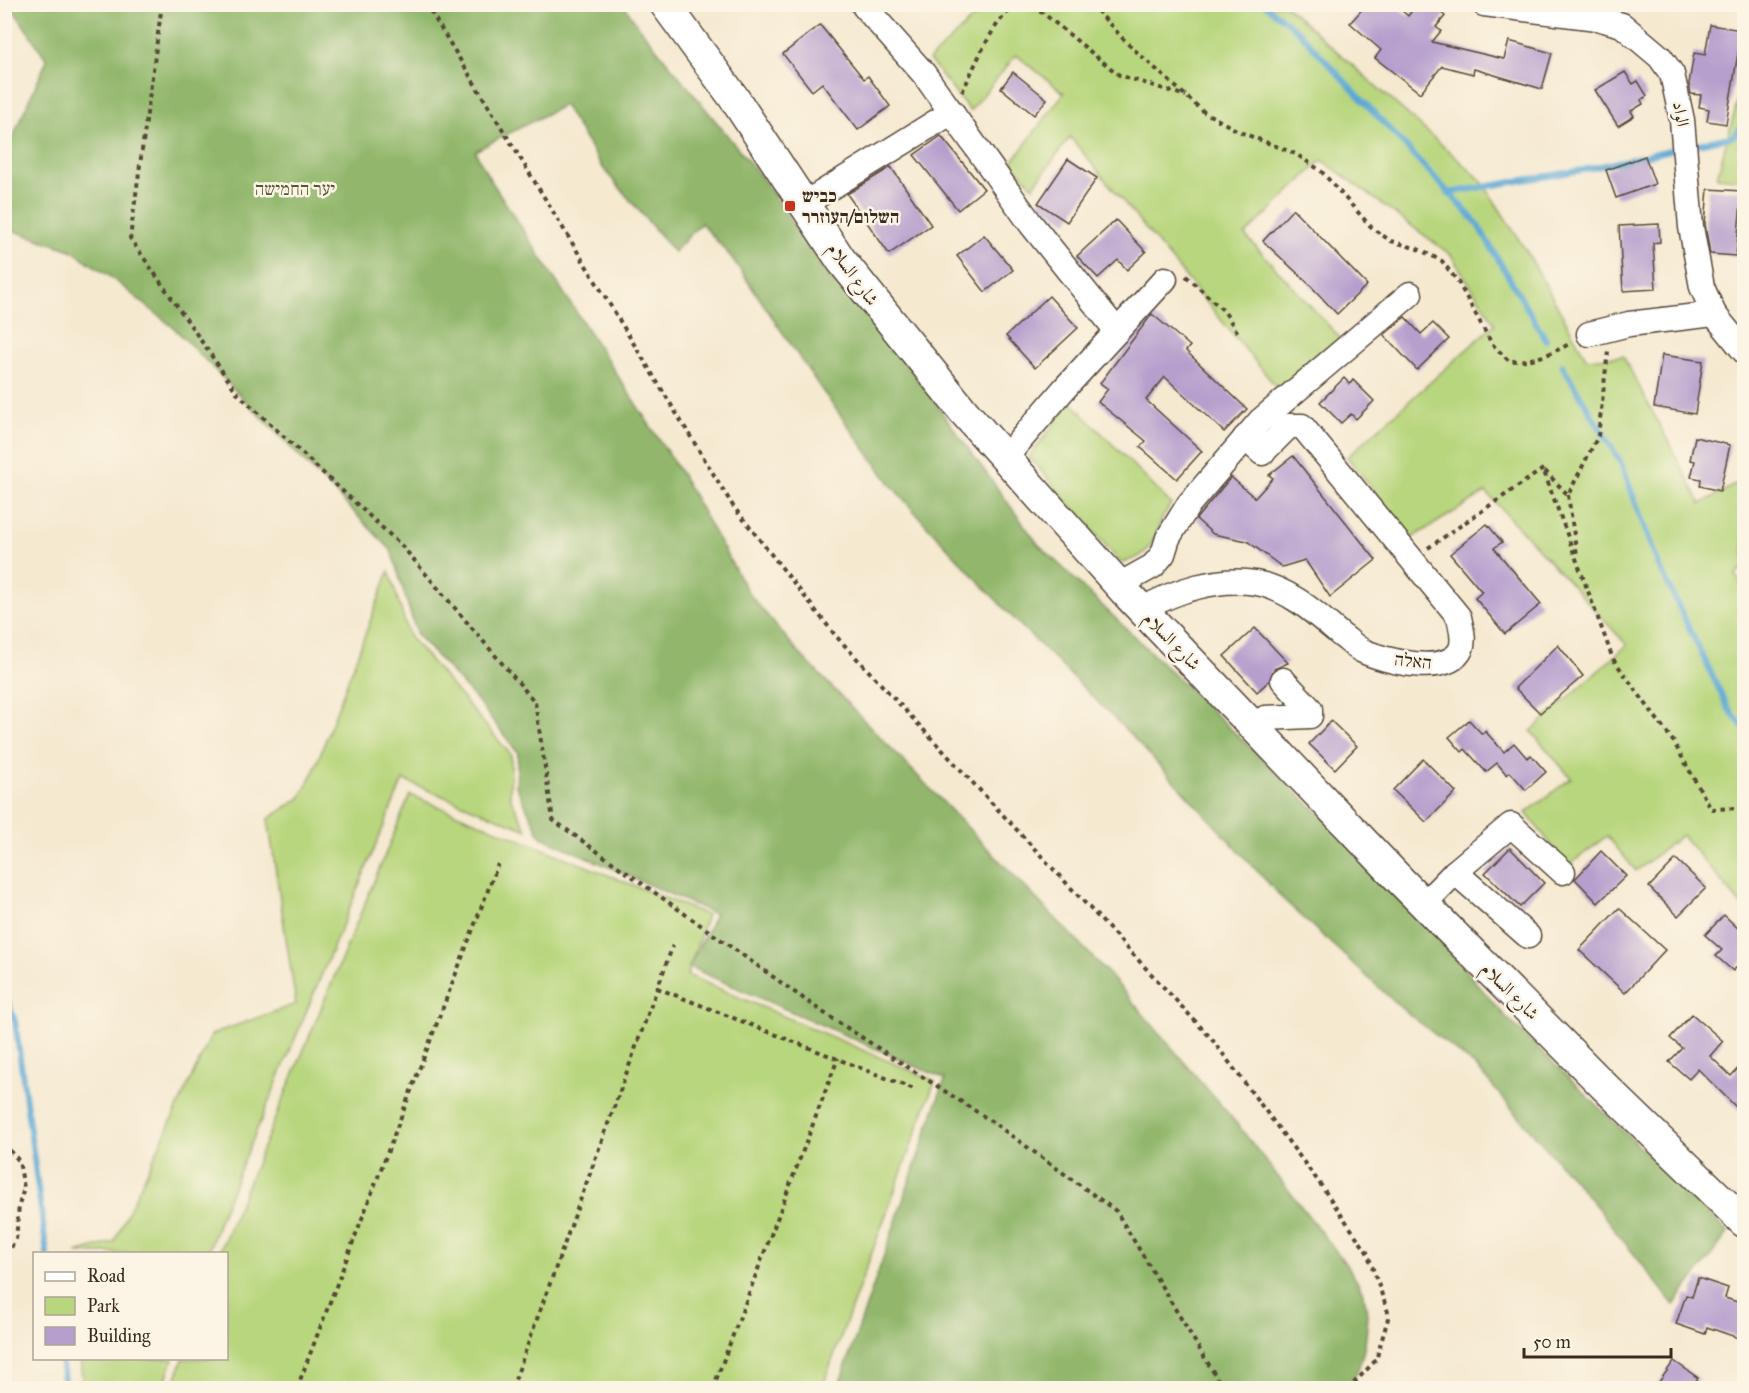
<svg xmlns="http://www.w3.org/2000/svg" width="1749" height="1393" font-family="'IM FELL Great Primer',Amiri,'Frank Ruhl Libre',serif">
	<rect width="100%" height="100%" fill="#fcf5e5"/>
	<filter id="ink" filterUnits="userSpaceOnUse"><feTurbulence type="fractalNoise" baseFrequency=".0167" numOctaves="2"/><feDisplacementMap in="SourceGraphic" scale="12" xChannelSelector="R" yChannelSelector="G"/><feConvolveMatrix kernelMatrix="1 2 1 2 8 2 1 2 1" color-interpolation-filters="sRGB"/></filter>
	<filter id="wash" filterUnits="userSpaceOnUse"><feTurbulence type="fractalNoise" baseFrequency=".008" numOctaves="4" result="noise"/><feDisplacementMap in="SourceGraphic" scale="24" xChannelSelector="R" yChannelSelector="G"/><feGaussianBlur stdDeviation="1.35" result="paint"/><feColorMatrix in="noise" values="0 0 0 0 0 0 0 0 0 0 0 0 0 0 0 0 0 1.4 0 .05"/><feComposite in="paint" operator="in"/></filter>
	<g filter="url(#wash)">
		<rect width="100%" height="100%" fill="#f5e9d0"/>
		<!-- green -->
		<g fill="#b8d67d" stroke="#7a804e" stroke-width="1.5">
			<polygon points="987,5 1285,5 1481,180 1528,254 1587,359 1623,356 1701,504 1739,482 1744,491 1744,568 1736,575 1744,589 1744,908 1682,835 1636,871 1607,836 1568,866 1526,813 1571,778 1531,731 1627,645 1486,492 1412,538 1347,457 1495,324 1451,255 1322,160 1245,235 1341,339 1278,389 1070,137 1033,187 1012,162 1064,93 1016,55 970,111 929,60"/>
			<polygon points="1744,77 1744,180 1717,177"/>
			<path d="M1071,402L1171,504C1152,528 1158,559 1120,562L1029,457Z"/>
			<polygon points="389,571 409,636 511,755 510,797 527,830 403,780 220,1218 208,1253 76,1253 114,1242 212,1034 296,1004 268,819 300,798 314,771"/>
			<polygon points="410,795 707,915 687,975 935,1081 822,1388 172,1388 183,1359 226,1358 226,1254 219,1253"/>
			<polygon points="80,1359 80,1358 173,1359 163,1388 83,1388"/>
		</g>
		<!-- forest -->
		<path fill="#92b76c" stroke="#667045" stroke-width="1.5" d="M10,5H624L638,26L762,178L827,274L884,333L1038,544L1387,879L1504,1015L1728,1233L1674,1305L1597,1207L1475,1066L1400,1007L1285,901L1132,736L1014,619L928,527L892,486L819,386L732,258L701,223L674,252L603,168L564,105L475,151L488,176L680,472L749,594L801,655L1108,973L1237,1124L1349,1268C1353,1276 1360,1285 1363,1293C1372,1321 1365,1366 1347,1388H838L945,1079L689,967L715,914L541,837L516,786L518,753L476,699L417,635L391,550L174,328L112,278L71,250L5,228V155L47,60Z"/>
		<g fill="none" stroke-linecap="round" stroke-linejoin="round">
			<!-- stream -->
			<g stroke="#5ba8d4" stroke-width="6">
				<polyline points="1264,4 1299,32 1476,222 1546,340"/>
				<polyline points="1689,146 1734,136 1744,123"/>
				<polyline points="1448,193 1583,170 1679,148"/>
				<polyline points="1562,365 1621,463 1659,566 1728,708 1744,728"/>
				<polyline points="4,991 15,1021 47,1254"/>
				<polyline points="61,1358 65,1388"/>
			</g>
		</g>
		<g id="blocks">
			<!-- building -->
			<g fill="#b69fcd">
				<polygon points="1367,4 1394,4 1408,16 1417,4 1430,4 1445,16 1436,27 1441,31 1432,42 1504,59 1509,41 1552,53 1542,89 1474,69 1473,74 1442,66 1420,93 1375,58 1381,50 1350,23"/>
				<polygon points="820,25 864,79 868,76 890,106 858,130 822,83 812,91 783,54"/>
				<polygon points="1710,25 1742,30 1726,124 1707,121 1709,109 1699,107 1701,95 1691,94 1689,84 1694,53 1705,55"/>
				<polygon points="1013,72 1047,99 1034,115 1001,88"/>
				<polygon points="1625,72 1633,84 1638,81 1647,96 1641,100 1643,104 1631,111 1634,116 1618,126 1595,90"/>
				<polygon points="941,136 984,189 958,210 914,155"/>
				<polygon points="1645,156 1655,184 1616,198 1606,170"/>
				<polygon points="1068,159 1097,178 1067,222 1038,203"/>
				<polygon points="891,167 931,225 889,254 847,194"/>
				<polygon points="1708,189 1742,191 1736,256 1710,254 1705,224"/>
				<polygon points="1293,209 1367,285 1337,314 1309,284 1263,241"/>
				<polygon points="1116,220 1146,252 1127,270 1118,260 1098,278 1077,256"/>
				<polygon points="1659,224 1660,242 1653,243 1656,289 1623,291 1619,226"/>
				<polygon points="984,235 1013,270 985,292 957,256"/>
				<polygon points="1049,296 1078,328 1035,368 1006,336"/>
				<polygon points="1152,314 1190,346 1186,351 1247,409 1224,432 1165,377 1146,400 1202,451 1177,479 1140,447 1146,441 1098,402 1108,389 1100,383"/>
				<polygon points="1405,317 1421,334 1433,323 1449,339 1417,370 1384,335"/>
				<polygon points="1662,355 1703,361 1695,414 1654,407"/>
				<polygon points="1344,378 1350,384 1353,380 1374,401 1356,419 1351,414 1341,423 1320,402"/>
				<polygon points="1695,437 1730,445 1720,491 1700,486 1701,479 1691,477 1695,461 1690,460"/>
				<polygon points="1293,456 1376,560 1330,597 1305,560 1282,567 1247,541 1213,534 1196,519 1231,477 1255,498 1273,478 1269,475"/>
				<polygon points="1487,524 1502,542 1494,548 1541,604 1505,634 1475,598 1482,592 1450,554"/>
				<polygon points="1255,628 1288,663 1274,669 1269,681 1257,692 1224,656"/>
				<polygon points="1558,645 1583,676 1540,713 1515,688"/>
				<polygon points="1469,720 1482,734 1485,731 1504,752 1514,743 1527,758 1531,755 1546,772 1526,790 1510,772 1507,775 1497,763 1486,772 1465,749 1462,752 1449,737"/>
				<polygon points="1331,721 1357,746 1335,769 1309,744"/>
				<polygon points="1423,759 1456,792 1426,822 1393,790"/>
				<polygon points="1510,848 1544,883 1520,907 1485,873"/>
				<polygon points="1601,851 1626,876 1598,903 1575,879"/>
				<polygon points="1676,859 1706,888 1678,916 1649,887"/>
				<polygon points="1619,908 1665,950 1625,993 1579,950"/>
				<polygon points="1724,915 1744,934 1744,959 1733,971 1716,956 1722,950 1705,935"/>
				<polygon points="1692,1014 1723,1041 1710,1056 1731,1076 1744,1062 1744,1115 1698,1069 1689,1079 1669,1062 1682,1048 1670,1038"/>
				<polygon points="1698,1278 1728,1288 1725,1298 1744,1304 1744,1340 1707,1327 1705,1334 1676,1324 1686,1295 1692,1297"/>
				<polygon points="1674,1361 1698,1378 1690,1389 1654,1389"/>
			</g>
		</g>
	</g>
	<g filter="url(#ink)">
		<use href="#blocks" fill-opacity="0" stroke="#574739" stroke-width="1.5"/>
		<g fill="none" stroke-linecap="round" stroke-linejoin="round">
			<!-- minor casing -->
			<g stroke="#574739" stroke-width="27">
				<g id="minor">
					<polyline points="1484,4 1597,18 1622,25 1660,57 1672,74 1682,120 1691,227 1702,287 1714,314 1744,351"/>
					<polyline points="864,6 924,74 1031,224 1117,331"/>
					<polyline points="804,204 952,112"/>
					<polyline points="1589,334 1629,324 1714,314"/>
					<polyline points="1005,458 1064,389 1165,279"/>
					<polyline points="1119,585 1153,566 1163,554 1168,538 1189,504 1260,421 1410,294"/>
					<path d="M1142,610C1175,590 1218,577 1256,583C1290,589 1316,614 1341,635C1348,640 1356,648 1363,651C1385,661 1448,677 1461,649C1465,638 1461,628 1459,617L1302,426H1289L1262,453L1245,438"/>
					<polyline points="1252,725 1265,718 1310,716 1310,709 1283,680"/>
					<polyline points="1455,872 1528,936"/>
					<polyline points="1424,904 1455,872 1511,825 1563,872"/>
				</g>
			</g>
			<!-- major casing -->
			<g stroke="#574739" stroke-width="33">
				<polyline id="major" points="665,4 734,98 841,260 964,412 1127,594 1401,881 1604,1086 1744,1222"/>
			</g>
			<!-- path -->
			<g stroke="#574739" stroke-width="4" stroke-dasharray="4.5 4.5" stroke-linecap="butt">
				<polyline points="162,4 130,238 238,394 402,546 535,702 553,820 821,1011 991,1121 1116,1211 1223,1388"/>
				<polyline points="426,4 733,506 835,635 1211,1038 1318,1181 1367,1252 1389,1315 1376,1360 1349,1388"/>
				<path d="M1091,4L1128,44L1204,112L1240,132L1296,154L1321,171L1373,229L1391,241L1418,249L1442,261L1458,282L1492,344L1509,361C1534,361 1549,355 1571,343"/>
				<path d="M962,92C972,73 995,14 1015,8C1024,5 1034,9 1043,13L1119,75L1186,96"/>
				<polyline points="1186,276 1224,311 1238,333"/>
				<polyline points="1545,471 1568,495 1598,436 1608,351"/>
				<polyline points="1568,495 1577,555"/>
				<polyline points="1428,548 1543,469 1613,659 1673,741 1711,809 1744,808"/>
				<polyline points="657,988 914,1089"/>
				<polyline points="4,1143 19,1161 24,1188 19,1205 16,1240 4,1258"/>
				<polyline points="297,1388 498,864"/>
				<polyline points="512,1388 673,945"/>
				<polyline points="713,1388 838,1058"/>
			</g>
			<!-- minor -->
			<use href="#minor" stroke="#fff" stroke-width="24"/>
			<!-- major -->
			<use href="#major" stroke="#fff" stroke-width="30"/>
		</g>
	</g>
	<!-- markers -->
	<rect fill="#c8321e" stroke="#fcf5e5" stroke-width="2" x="784" y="200" width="12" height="12" rx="3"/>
	<g text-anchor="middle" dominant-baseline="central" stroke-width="5" stroke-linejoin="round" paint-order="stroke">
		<!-- street labels -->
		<g font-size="18" fill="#3b2a1e" stroke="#fcf5e5">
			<text transform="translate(1681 114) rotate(81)">الواد</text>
			<text transform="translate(853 274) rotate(54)">شارع السلام</text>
			<text transform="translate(1172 641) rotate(46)">شارع السلام</text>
			<text transform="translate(1413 661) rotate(6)">האלה</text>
			<text transform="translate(1510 991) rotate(45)">شارع السلام</text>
		</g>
		<!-- park labels -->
		<g font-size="18" fill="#5a5536" stroke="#fcf5e5">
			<text x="295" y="189">יער החמישה</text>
		</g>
		<!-- poi labels -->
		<g font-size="18" font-weight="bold" fill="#3b2a1e" stroke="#fcf5e5" text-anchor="start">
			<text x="802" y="196">כביש<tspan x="802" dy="21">השלום/העוזרר</tspan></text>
		</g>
	</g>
	<!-- margin -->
	<rect width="1749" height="1393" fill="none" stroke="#fcf5e5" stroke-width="24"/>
	<!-- legend -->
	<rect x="33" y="1252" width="195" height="108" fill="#fcf5e5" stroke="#afa495" stroke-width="1.5"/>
	<rect x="45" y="1272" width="30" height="9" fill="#ffffff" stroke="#afa495" stroke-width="1.5"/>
	<text x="87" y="1282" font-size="18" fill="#3b2a1e">Road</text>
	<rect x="45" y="1297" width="30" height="18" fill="#b8d67d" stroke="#afa495" stroke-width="1.5"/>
	<text x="87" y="1312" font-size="18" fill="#3b2a1e">Park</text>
	<rect x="45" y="1327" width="30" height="18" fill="#b69fcd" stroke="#afa495" stroke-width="1.5"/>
	<text x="87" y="1342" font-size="18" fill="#3b2a1e">Building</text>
	<!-- scale -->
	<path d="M1524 1348v9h147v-9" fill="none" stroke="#3b2a1e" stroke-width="3"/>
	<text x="1533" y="1348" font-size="18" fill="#3b2a1e" stroke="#fcf5e5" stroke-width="4.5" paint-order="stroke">50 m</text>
</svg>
